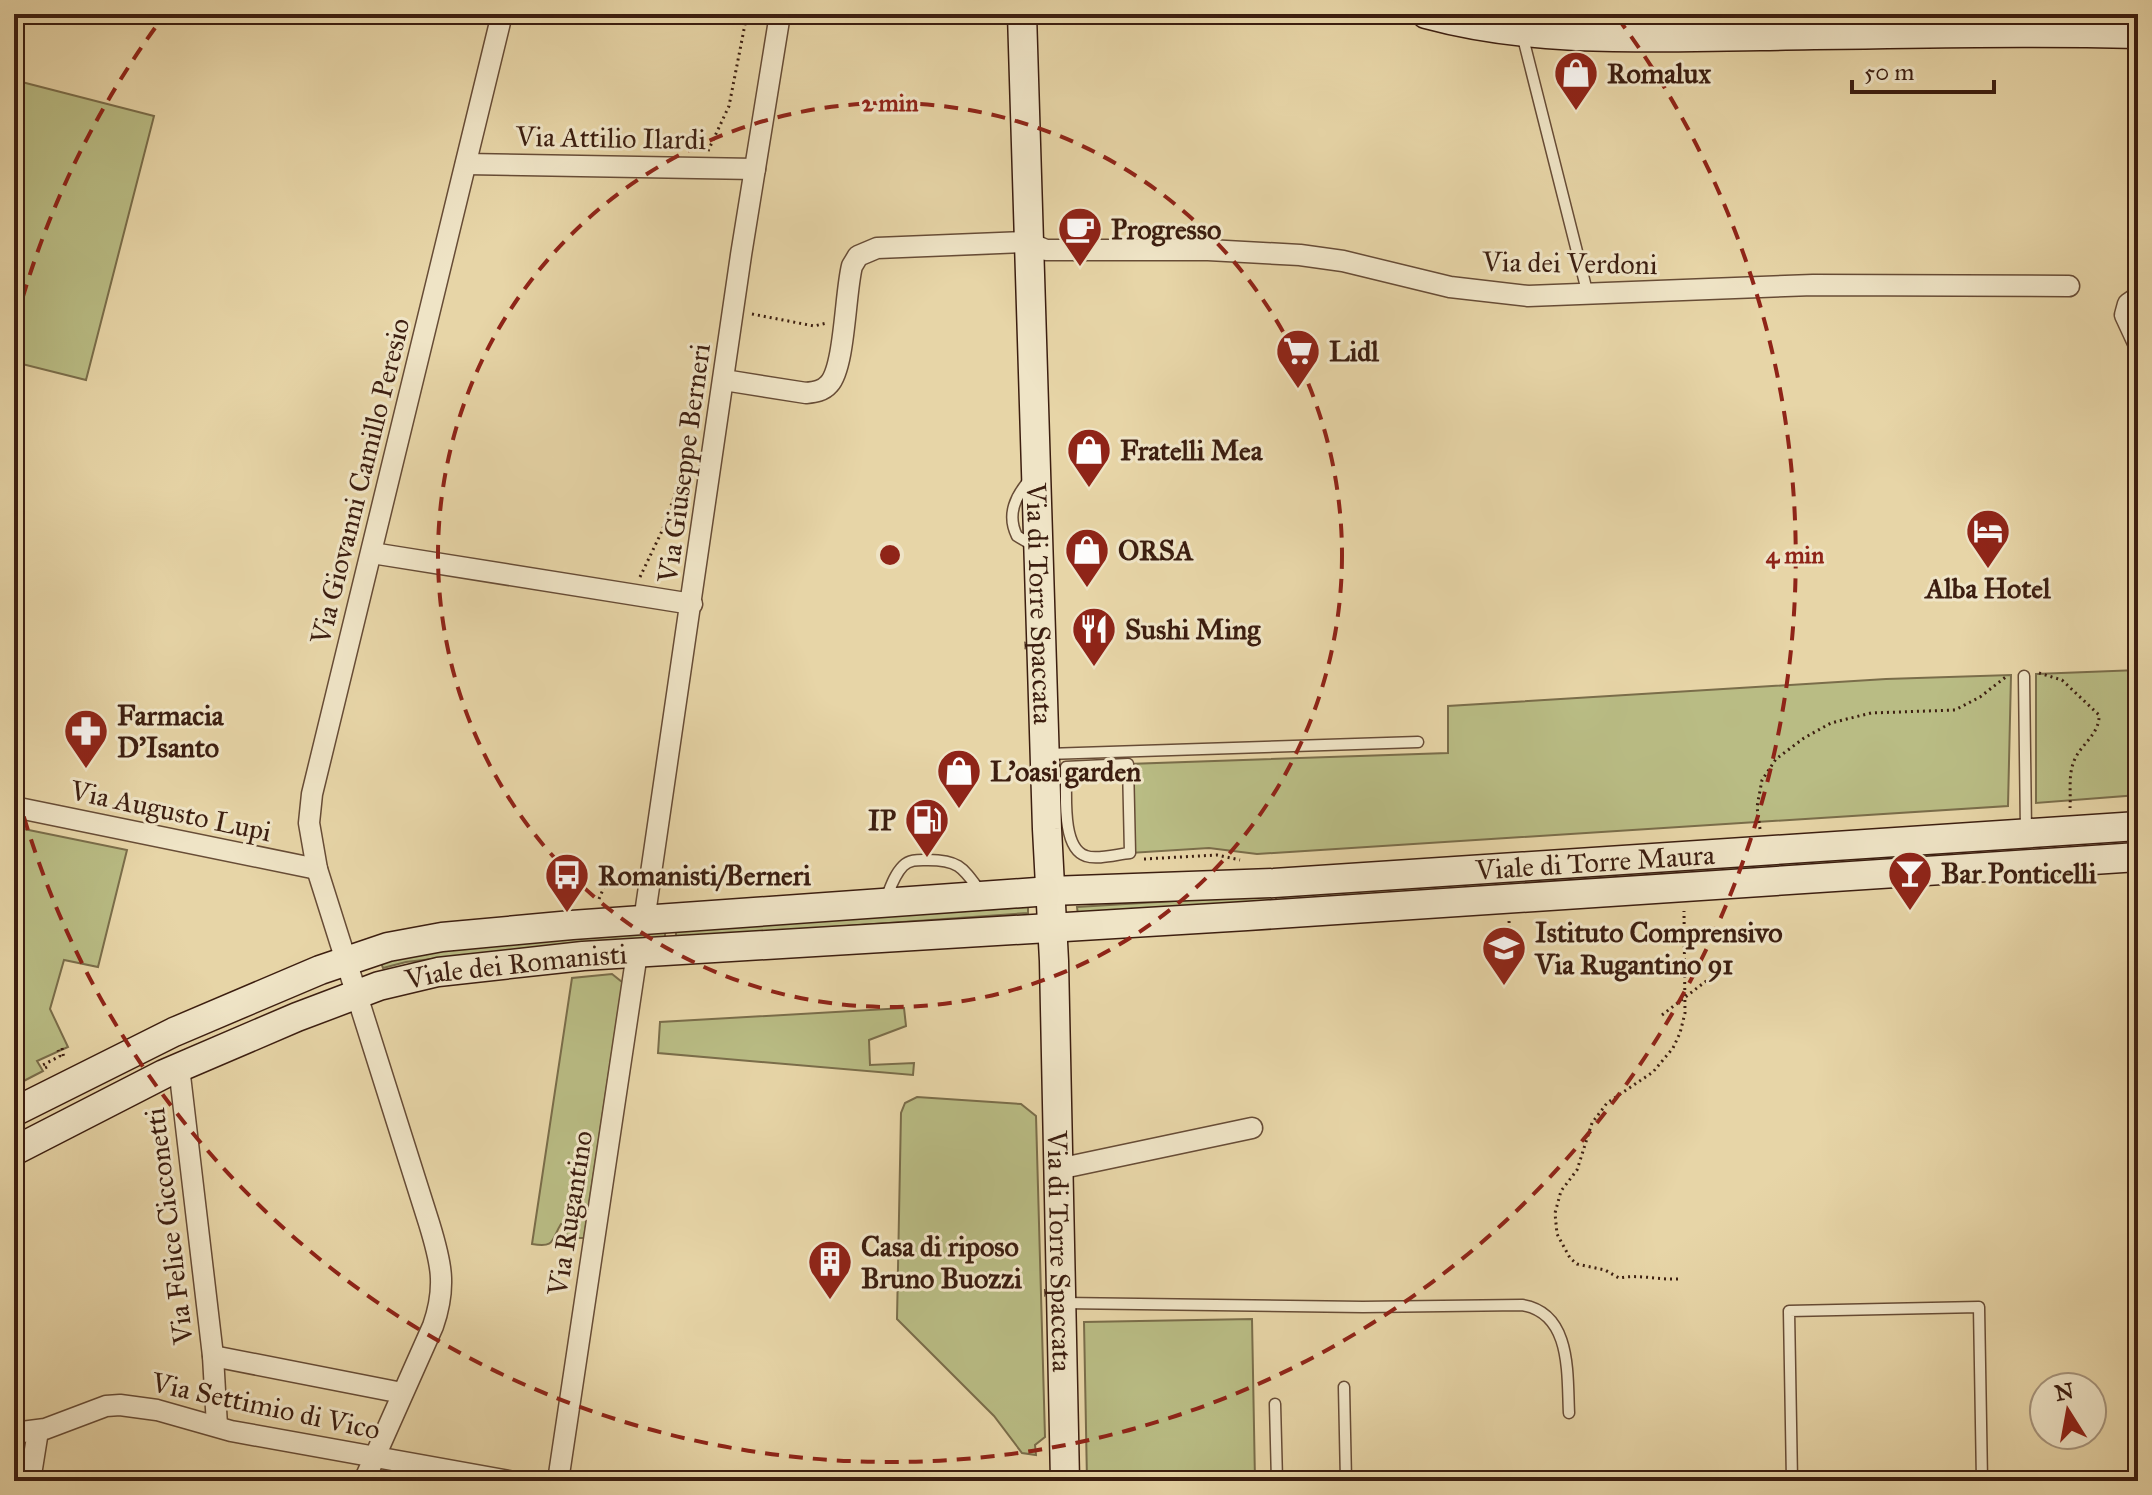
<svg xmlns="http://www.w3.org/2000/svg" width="2152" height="1495" font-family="'IM FELL Great Primer',serif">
	<rect width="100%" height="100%" fill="#e7d5a7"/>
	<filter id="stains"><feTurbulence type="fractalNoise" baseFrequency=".0025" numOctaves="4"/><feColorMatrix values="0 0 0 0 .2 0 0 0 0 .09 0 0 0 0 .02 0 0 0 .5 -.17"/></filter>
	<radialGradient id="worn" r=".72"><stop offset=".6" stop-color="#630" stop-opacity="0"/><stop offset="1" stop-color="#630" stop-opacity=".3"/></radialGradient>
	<!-- green -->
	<g fill="#b9bc84" stroke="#7a6d4a" stroke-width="2">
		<polygon points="14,80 154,116 86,380 14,362"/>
		<polygon points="2138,670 2138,795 2036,803 2036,674"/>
		<polygon points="2011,675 2008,806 1257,854 1209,848 1130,853 1128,764 1448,753 1448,706 1886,679"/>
		<polygon points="14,827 127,850 98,967 64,960 50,1009 68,1047 37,1061 43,1071 14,1086"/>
		<polygon points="1952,850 1952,858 1276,902 1276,895"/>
		<polygon points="1271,895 1272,903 1078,915 1077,907"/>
		<polygon points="1028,907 1028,913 676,938 676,929"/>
		<polygon points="665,931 665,937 484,953 406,962 383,968 380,960 409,953"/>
		<path d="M612,974L622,982V986L584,1238H567L565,1226L561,1224C551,1240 556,1248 532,1244L572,978Z"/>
		<polygon points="904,1008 906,1026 869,1040 870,1065 914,1063 913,1075 658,1053 660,1022"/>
		<polygon points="917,1097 1021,1104 1036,1116 1045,1437 1035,1445 1036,1455 1022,1453 994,1416 897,1319 901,1113 905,1103"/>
		<polygon points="1252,1319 1255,1481 1087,1481 1084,1322"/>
	</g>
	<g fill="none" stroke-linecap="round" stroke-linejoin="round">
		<!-- lane casing -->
		<g stroke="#674c36" stroke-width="13">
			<g id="lane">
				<polyline points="1522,34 1588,295"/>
				<path d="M1031,478C1016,495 1006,514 1017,536L1034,546"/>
				<polyline points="2024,676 2026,831"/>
				<polyline points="1047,754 1418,742"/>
				<path d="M1128,764L1130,853C1118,854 1097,860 1086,856C1060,848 1067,788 1066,767Z"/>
				<path d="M885,901C890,889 894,875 903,866C910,859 919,860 928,860C959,860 963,868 980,891"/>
				<path d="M1063,1303L1363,1307L1522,1305C1572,1313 1567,1374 1569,1413"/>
				<polyline points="1344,1387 1346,1481"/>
				<polyline points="1275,1404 1277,1481"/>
				<polyline points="1792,1481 1789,1311 1979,1307 1982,1481"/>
			</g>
		</g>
		<!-- street casing -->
		<g stroke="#674c36" stroke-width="23">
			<g id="street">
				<polyline points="466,164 755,169"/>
				<polyline points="2138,297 2128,304 2125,315 2138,343"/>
				<path d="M724,380L806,393C815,392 823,391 829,384C845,367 845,293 852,266L858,256L877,248L1027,242L1046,250H1208L1300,255L1343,261L1450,287L1528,296L1813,285L2069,286"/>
				<polyline points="372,553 692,604"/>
				<polyline points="14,807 317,869"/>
				<polyline points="644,921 741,255 780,14"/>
				<polyline points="179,1067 213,1356 217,1426"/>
				<polyline points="1058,1169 1252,1128"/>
				<polyline points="213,1356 402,1393"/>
				<polyline points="14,1433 45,1429 106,1406 120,1405 157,1410 231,1431 509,1481"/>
				<polyline points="30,1481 38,1431"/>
				<path d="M364,1481L433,1326C447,1286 441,1262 429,1223L317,869L309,823L312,794L502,14"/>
				<polyline points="558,1481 637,953"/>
			</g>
		</g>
		<!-- secondary casing -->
		<g stroke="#3c1e10" stroke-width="31">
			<g id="secondary">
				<path id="s1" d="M1022,14L1047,829L1054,961L1065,1481"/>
				<path d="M1426,14C1536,44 1647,37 1760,36C1886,34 2012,31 2138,34"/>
				<path id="s2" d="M14,1112L174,1032L320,970L388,947L442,937L572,925L1050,891L1274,883L2138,826"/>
				<path id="s3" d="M14,1151L164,1074L297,1017L379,986L438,972L583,956L1247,916L2138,857"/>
			</g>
		</g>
		<!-- path -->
		<g stroke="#3c1e10" stroke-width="3" stroke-dasharray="2 4" stroke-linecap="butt">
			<polyline points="708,151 729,106 747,14"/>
			<polyline points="752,314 814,326 827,323"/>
			<polyline points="640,577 662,531 689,455"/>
			<path d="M2039,673L2062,680L2099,715C2100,734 2080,745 2074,761C2068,776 2071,792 2070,808"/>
			<polyline points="1760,829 1757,807 1762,780 1776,759 1804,738 1831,723 1871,713 1955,710 1980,697 2007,676"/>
			<polyline points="1144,859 1217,855 1240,860"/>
			<polyline points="599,899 607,880 608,864"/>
			<polyline points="1509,921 1512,960"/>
			<polyline points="1662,1015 1714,975"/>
			<polyline points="62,1048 64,1059"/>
			<polyline points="47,1067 45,1068 43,1065 60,1056 58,1050"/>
			<path d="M1678,1279C1658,1280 1638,1274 1619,1278L1605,1270L1577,1264L1570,1258L1557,1234L1555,1213L1561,1191L1577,1170L1592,1123L1607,1103L1653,1072L1673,1048L1680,1033L1685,1013L1684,911"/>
		</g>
		<!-- lane -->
		<use href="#lane" stroke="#efe4c6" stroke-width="10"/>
		<!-- street -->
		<use href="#street" stroke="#efe4c6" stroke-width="20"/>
		<!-- secondary -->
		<use href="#secondary" stroke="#efe4c6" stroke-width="28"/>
	</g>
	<!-- distance rings -->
	<g fill="none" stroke="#8f2418" stroke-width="4" stroke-dasharray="14 10">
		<circle cx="890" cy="555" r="452"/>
		<path d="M16 321A905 905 0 0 1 163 17M1617 17A905 905 0 1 1 16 789"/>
	</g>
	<!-- icons -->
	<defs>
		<g id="shop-pin" transform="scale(2.3)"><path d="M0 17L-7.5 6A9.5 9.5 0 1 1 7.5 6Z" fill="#8f2418" stroke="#efe4c6"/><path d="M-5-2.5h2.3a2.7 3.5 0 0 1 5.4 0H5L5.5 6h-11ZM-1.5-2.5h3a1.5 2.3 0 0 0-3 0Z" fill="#fff"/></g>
		<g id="cafe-pin" transform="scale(2.3)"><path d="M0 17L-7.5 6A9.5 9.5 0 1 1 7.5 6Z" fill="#8f2418" stroke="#efe4c6"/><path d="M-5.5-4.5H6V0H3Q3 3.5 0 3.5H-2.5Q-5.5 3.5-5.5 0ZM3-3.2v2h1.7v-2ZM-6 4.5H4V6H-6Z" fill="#fff"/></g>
		<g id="supermarket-pin" transform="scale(2.3)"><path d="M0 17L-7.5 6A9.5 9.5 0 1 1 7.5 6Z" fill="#8f2418" stroke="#efe4c6"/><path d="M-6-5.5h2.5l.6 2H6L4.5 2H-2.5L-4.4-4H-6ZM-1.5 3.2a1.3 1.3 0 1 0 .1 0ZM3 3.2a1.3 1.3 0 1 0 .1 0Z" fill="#fff"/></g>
		<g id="hotel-pin" transform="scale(2.3)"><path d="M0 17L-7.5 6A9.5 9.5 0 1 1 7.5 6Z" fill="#8f2418" stroke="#efe4c6"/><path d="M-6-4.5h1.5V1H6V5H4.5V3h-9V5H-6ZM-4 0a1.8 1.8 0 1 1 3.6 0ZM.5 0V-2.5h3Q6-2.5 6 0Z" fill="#fff"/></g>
		<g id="restaurant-pin" transform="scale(2.3)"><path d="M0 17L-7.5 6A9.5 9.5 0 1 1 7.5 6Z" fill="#8f2418" stroke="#efe4c6"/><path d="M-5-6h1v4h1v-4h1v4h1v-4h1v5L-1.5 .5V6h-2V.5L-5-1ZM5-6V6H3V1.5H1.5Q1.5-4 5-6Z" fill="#fff"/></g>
		<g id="pharmacy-pin" transform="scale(2.3)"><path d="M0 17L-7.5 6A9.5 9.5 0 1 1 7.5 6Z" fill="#8f2418" stroke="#efe4c6"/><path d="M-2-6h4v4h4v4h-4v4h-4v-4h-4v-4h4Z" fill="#fff"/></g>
		<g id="fuel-pin" transform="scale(2.3)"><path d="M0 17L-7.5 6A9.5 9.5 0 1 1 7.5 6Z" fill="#8f2418" stroke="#efe4c6"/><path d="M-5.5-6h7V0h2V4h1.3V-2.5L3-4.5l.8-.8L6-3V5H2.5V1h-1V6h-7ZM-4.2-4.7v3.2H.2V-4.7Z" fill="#fff"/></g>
		<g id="bar-pin" transform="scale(2.3)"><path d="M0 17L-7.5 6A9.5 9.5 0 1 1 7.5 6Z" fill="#8f2418" stroke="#efe4c6"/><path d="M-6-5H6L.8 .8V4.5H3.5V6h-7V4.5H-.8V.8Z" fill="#fff"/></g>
		<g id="bus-pin" transform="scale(2.3)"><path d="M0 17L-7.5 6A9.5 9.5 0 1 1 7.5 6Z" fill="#8f2418" stroke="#efe4c6"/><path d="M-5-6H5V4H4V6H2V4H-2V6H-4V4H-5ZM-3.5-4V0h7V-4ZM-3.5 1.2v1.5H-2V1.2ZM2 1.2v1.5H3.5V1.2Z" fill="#fff"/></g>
		<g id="school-pin" transform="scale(2.3)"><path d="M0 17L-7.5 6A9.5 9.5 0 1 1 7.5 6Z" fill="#8f2418" stroke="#efe4c6"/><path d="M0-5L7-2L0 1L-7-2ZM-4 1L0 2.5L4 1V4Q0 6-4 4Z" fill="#fff"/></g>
		<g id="building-pin" transform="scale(2.3)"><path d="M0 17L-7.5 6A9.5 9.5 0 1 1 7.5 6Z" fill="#8f2418" stroke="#efe4c6"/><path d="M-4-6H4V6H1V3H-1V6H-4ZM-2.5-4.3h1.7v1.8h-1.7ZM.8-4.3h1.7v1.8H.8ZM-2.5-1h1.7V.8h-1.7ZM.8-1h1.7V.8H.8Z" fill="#fff"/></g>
	</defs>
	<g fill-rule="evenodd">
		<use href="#shop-pin" x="1576" y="73"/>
		<use href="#cafe-pin" x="1080" y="229"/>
		<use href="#supermarket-pin" x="1298" y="351"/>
		<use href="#shop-pin" x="1089" y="450"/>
		<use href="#hotel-pin" x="1988" y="531"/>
		<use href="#shop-pin" x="1087" y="550"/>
		<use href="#restaurant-pin" x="1094" y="629"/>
		<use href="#pharmacy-pin" x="86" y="731"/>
		<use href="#shop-pin" x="959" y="771"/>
		<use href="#fuel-pin" x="927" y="820"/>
		<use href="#bar-pin" x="1910" y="873"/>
		<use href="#bus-pin" x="567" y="875"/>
		<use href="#school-pin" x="1504" y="948"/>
		<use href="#building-pin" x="830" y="1262"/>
	</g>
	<g text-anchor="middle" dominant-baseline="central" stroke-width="6" stroke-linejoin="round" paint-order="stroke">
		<!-- poi labels -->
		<g font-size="28" font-weight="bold" fill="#3c1e10" stroke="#efe4c6" text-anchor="start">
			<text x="1607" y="73">Romalux</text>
			<text x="1111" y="229">Progresso</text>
			<text x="1329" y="351">Lidl</text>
			<text x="1120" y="450">Fratelli Mea</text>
			<text x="1118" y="550">ORSA</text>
			<text x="1988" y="588" text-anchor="middle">Alba Hotel</text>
			<text x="1125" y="629">Sushi Ming</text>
			<text x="117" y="715">Farmacia<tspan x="117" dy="32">D’Isanto</tspan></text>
			<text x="990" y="771">L'oasi garden</text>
			<text x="896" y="820" text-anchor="end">IP</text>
			<text x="1941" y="873">Bar Ponticelli</text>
			<text x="598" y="875">Romanisti/Berneri</text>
			<text x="1535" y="932">Istituto Comprensivo<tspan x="1535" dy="32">Via Rugantino 91</tspan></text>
			<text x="861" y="1246">Casa di riposo<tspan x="861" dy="32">Bruno Buozzi</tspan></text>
		</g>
		<!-- street labels -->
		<g font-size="28" fill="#3c1e10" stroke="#efe4c6">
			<text transform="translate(611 138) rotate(1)">Via Attilio Ilardi</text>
			<text transform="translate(1570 263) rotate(1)">Via dei Verdoni</text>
			<text transform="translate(684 463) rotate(-82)">Via Giuseppe Berneri</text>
			<text transform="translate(360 481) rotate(-76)">Via Giovanni Camillo Peresio</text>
			<text stroke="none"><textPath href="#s1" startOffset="590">Via di Torre Spaccata</textPath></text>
			<text transform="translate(171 811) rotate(12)">Via Augusto Lupi</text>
			<text stroke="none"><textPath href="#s2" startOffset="1620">Viale di Torre Maura</textPath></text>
			<text stroke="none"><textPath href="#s3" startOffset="540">Viale dei Romanisti</textPath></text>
			<text transform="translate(570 1213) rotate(-81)">Via Rugantino</text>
			<text transform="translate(169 1226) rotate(-97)">Via Felice Cicconetti</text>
			<text stroke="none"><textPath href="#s1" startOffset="1238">Via di Torre Spaccata</textPath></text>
			<text transform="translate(266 1406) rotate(12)">Via Settimio di Vico</text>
		</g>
	</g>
	<circle cx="890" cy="555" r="12" fill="#8f2418" stroke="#efe4c6" stroke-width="4"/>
	<g font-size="24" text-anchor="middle" font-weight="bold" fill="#8f2418" stroke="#efe4c6" stroke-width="6" stroke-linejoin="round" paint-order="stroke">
		<text x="890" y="111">2 min</text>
		<text x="1795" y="563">4 min</text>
	</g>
	<!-- margin -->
	<rect width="2152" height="1495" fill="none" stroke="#e7d5a7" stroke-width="48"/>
	<rect x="16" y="16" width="2120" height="1463" fill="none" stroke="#3c1e10" stroke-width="4"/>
	<rect x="24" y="24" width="2104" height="1447" fill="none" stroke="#3c1e10" stroke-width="2"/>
	<!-- north arrow -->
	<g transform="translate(2068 1411) rotate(349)"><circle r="38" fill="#efe4c6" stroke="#a7957d" stroke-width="2"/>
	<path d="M0-6L14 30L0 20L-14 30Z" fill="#8f2418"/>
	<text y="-12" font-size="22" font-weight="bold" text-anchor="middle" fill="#3c1e10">N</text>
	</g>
	<!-- scale -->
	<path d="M1852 80v12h142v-12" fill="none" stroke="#3c1e10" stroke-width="4"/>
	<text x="1864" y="80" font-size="24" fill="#3c1e10" stroke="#efe4c6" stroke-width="6" paint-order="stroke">50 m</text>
	<rect width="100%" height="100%" filter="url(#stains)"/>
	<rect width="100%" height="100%" fill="url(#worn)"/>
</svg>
